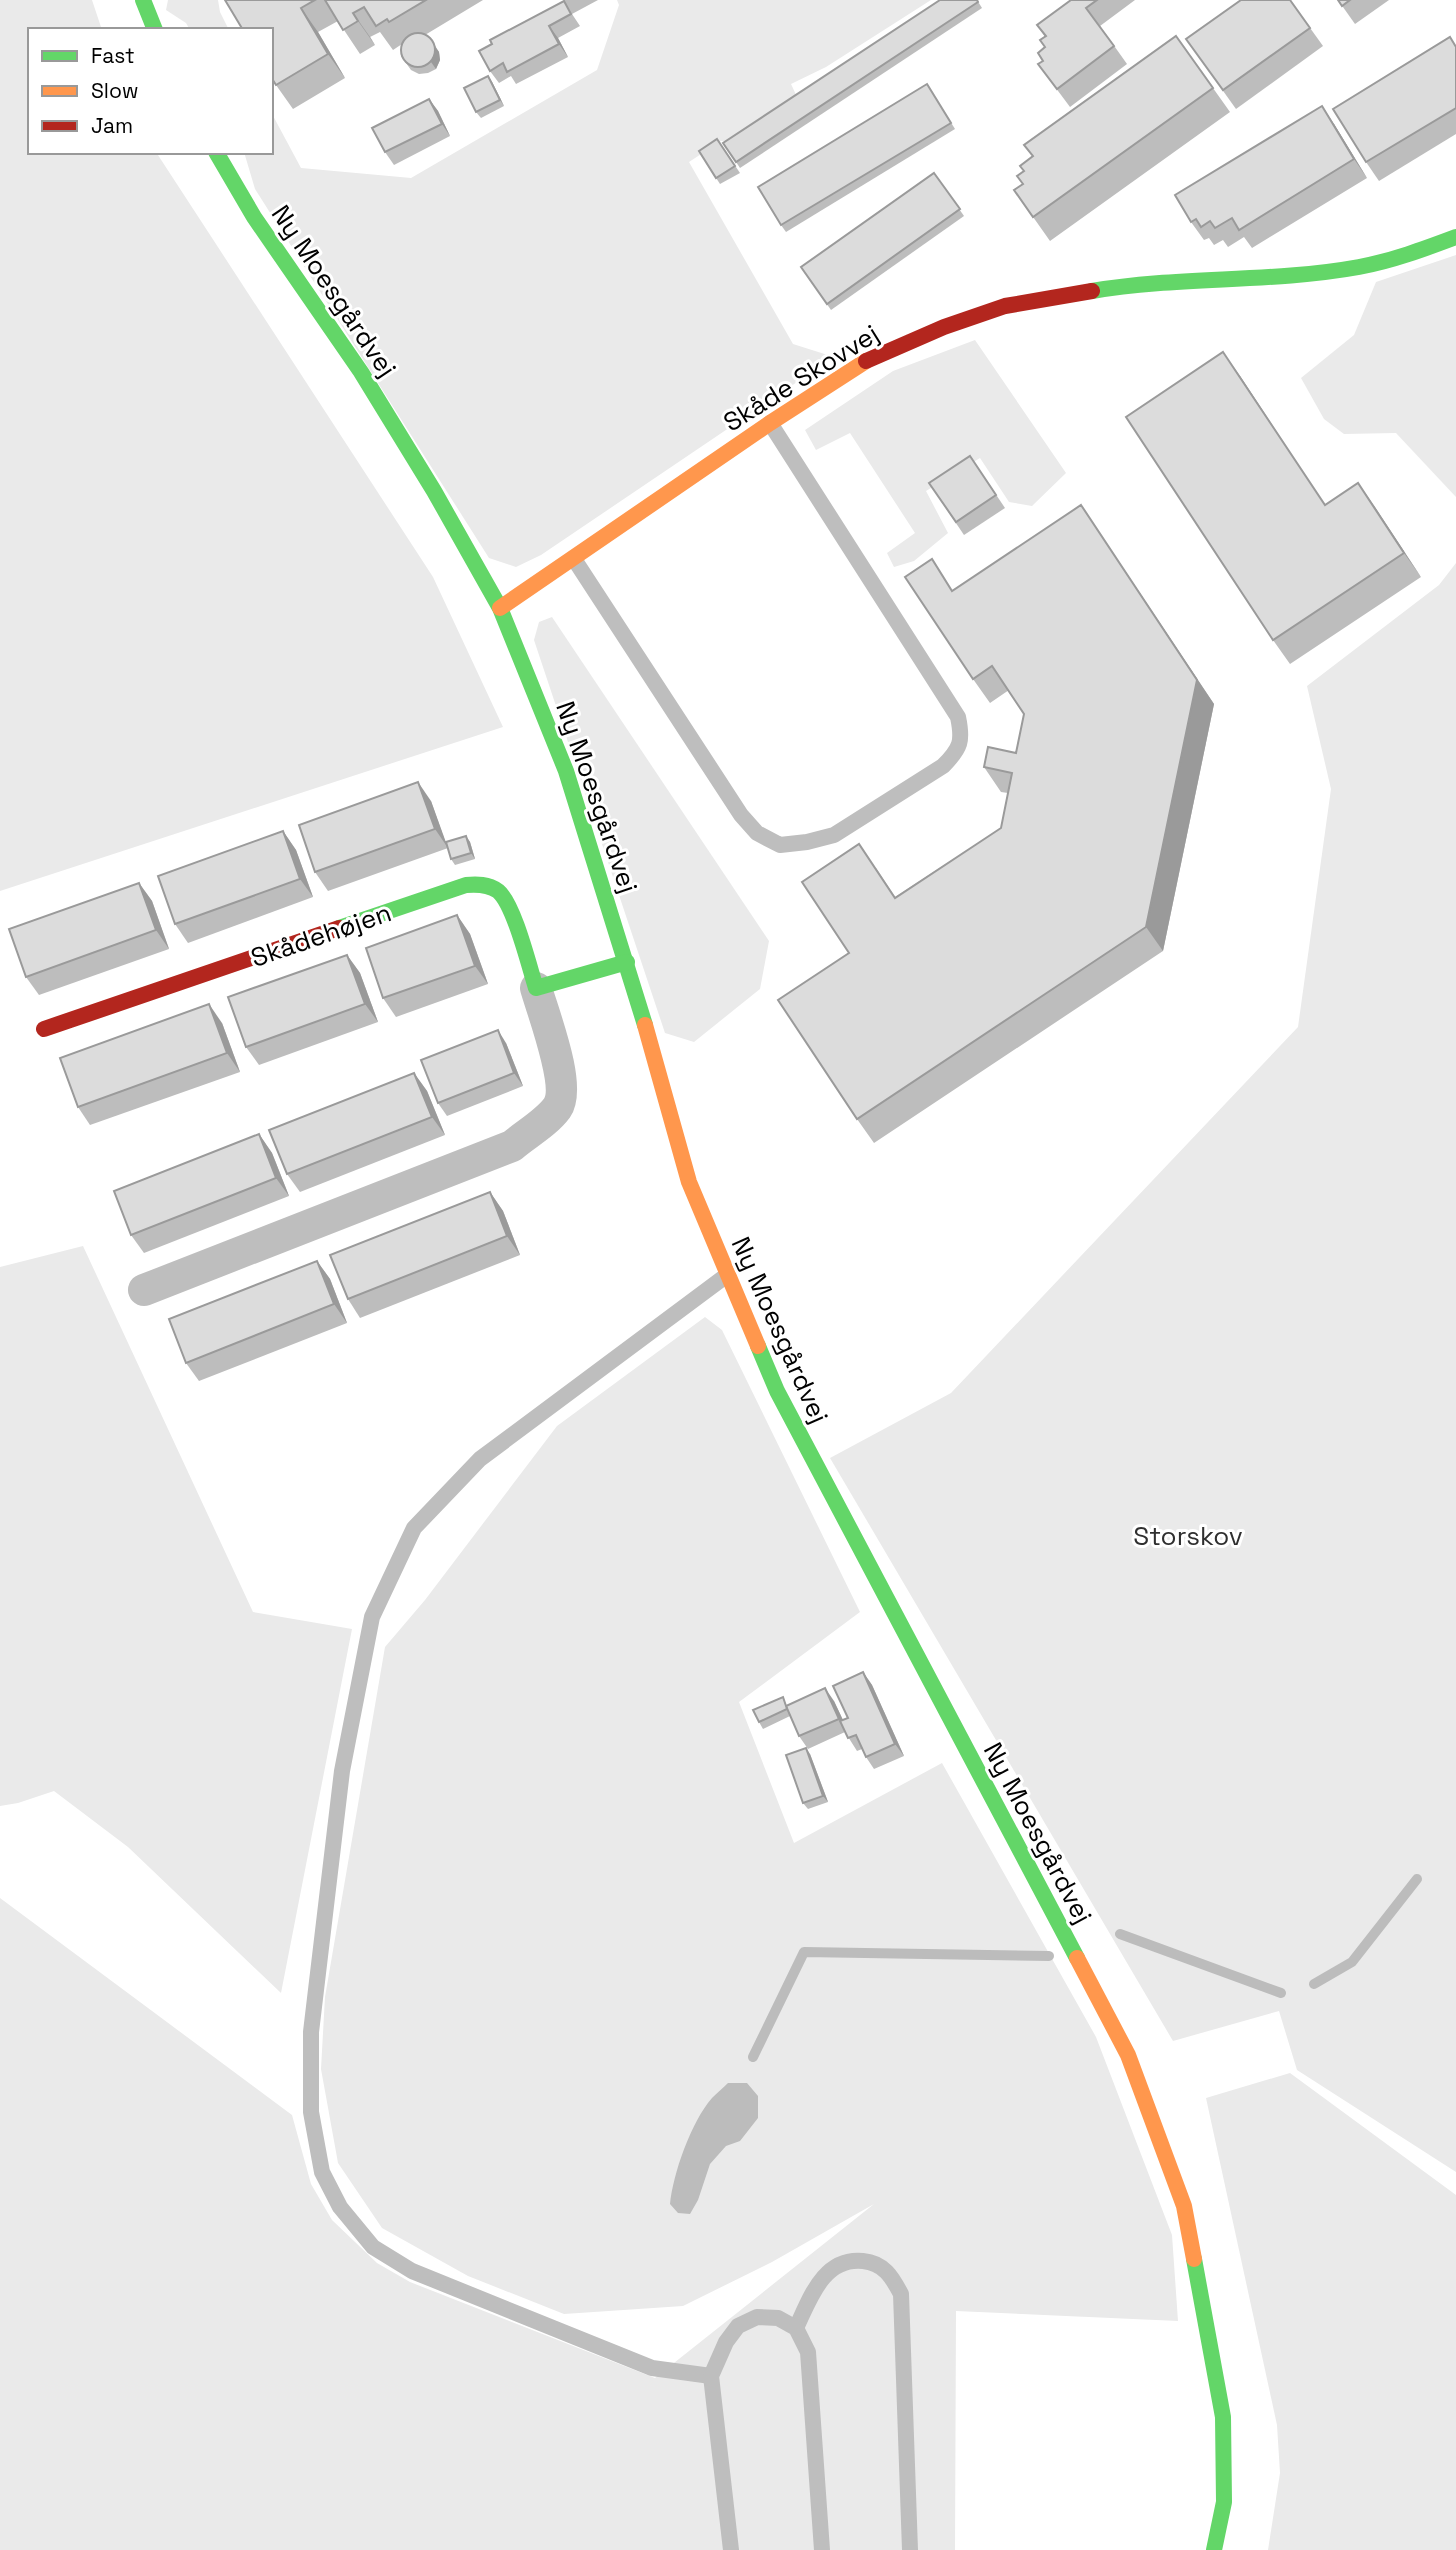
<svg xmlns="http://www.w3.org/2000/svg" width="1456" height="2550" font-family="'Space Grotesk',sans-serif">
	<rect width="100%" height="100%" fill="#fff"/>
	<!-- green -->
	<g fill="#eaeaea">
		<polygon points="0,0 92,0 102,30 30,30 30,152 156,152 433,577 503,727 0,891"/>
		<polygon points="168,0 218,0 220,12 229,30 190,30 186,23 166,10"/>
		<polygon points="617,0 931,0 826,67 791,84 798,99 731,142 721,141 689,162 793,344 834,357 541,555 516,567 489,558 255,189 244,152 271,152 271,112 301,168 411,178 597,70 619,5"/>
		<polygon points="1456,255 1456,497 1396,433 1344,434 1324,419 1301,378 1354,335 1376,282"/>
		<polygon points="975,340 1066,473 1032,506 1009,502 980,458 926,491 948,533 914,561 894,567 887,553 915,533 850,433 816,450 805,430 893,371"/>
		<polygon points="1456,563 1456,2172 1297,2070 1279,2011 1173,2041 830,1458 951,1393 1298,1027 1331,789 1307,686 1439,585"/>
		<polygon points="552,617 769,941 760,989 694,1042 665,1033 534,640 539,622"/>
		<polygon points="83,1246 253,1612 352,1629 281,1993 128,1847 54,1791 18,1803 0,1806 0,1267"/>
		<polygon points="705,1317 722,1330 860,1612 739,1702 794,1843 942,1763 1096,2037 1172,2235 1178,2321 956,2311 955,2550 0,2550 0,1898 292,2115 311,2184 332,2220 377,2263 410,2282 655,2378 874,2204 772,2262 683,2306 564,2314 468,2276 382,2228 338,2163 321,2069 325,1997 385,1647 425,1600 557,1426"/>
		<polygon points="1290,2073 1456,2195 1456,2550 1268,2550 1280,2473 1277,2425 1206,2098"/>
	</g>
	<!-- water -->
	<path fill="#bcbcbc" d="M728,2083H747L758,2096V2118L740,2141L726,2146L710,2164L698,2200L690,2214L678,2213L670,2204C673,2174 691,2122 712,2098C717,2093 723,2088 728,2083Z"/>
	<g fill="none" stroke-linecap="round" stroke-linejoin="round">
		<!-- stream -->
		<g stroke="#bcbcbc" stroke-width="10">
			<polyline points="1120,1934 1281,1993"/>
			<polyline points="1314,1984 1352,1962 1417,1879"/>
			<polyline points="753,2057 804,1952 1049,1956"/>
		</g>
		<!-- lane -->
		<g stroke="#bebebe" stroke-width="16">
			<path d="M574,559L741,815L757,833L780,845L807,842L834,835L943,766C961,748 963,741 958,717L770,423"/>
			<path d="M796,2328C810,2299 823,2257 863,2261C884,2263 892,2277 901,2294L910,2550"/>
			<polyline points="711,2376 652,2368 412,2271 373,2247 340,2207 322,2172 311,2112 311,2032 342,1771 372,1617 414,1528 480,1459 727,1275"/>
			<polyline points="731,2550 711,2376 726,2342 738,2326 757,2317 778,2318 796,2328 808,2352 822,2550"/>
		</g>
		<!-- street -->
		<path stroke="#bebebe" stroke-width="32" d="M144,1290L512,1146C526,1134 546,1123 557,1108C572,1087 543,1013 536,988"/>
		<!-- fast -->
		<g stroke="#63d668" stroke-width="16">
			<polyline points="143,0 155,30"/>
			<polyline points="216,152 254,217 361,372 434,491 500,608 566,771 645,1025"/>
			<path d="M1092,291C1180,276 1271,283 1359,267C1392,261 1424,249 1456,237"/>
			<path d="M339,928L466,885C477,884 488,884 498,891C514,904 529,966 536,988L627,962"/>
			<polyline points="758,1346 777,1391 1077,1958"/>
			<polyline points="1194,2259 1223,2417 1224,2502 1214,2550"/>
		</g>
		<!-- slow -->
		<g stroke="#ff974d" stroke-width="16">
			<polyline points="500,608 770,423 866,361"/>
			<polyline points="645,1025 689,1182 758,1346"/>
			<polyline points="1077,1958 1128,2055 1184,2206 1194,2259"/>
		</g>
		<!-- jam -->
		<g stroke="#b3261e" stroke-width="16">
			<polyline points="866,361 944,327 1005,306 1092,291"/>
			<polyline points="44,1029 339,928"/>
		</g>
	</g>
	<!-- wall -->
	<g fill="#bdbdbd">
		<polygon points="225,0 483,0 425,35 439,52 440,60 436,69 428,73 419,74 411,70 401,56 402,44 393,50 380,32 370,37 375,45 360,54 338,21 318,32 345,78 293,109 276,85"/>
		<polygon points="563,0 598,0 572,14 580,26 558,38 568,57 516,84 511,76 499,83 490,71 492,44 564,1"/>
		<polygon points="977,0 982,8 740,168 736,162"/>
		<polygon points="1071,0 1135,0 1100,26 1127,64 1070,107 1038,64 1043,61 1045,37 1037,25"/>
		<polygon points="1290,0 1323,46 1236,109 1186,39"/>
		<polygon points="1338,0 1389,0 1355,24"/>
		<polygon points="1176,36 1230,112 1050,241 1014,190 1023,184 1024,171 1032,156"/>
		<polygon points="1456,46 1456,134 1379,181 1366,162"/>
		<polygon points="488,76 492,82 504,106 481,118 476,112"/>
		<polygon points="927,84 955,129 786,232 781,225"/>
		<polygon points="429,99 438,111 450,136 394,165 385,152"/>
		<polygon points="1334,124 1367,178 1252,248 1244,237 1228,247 1223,240 1214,245 1209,238 1204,240 1191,222"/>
		<polygon points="717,139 740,173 720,184 699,151"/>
		<polygon points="934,173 964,216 831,310 801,267"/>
		<polygon points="1240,376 1325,505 1358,483 1421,577 1290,664 1273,640"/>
		<polygon points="970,456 1005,508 964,535 929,483"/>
		<polygon points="1081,505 1214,704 1163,951 874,1143 857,1119 849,953 876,868 895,897 1001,828 1008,793 1001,792 984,767 1016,753 1024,714 1009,690 990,703 973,679 953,590"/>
		<polygon points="431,801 446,844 466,836 470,842 475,859 455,865 451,859 448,848 328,891 315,872"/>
		<polygon points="283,831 296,850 313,897 188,943 175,924"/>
		<polygon points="139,883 152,901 169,949 39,995 26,977"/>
		<polygon points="457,915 470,934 488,984 396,1017 383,998"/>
		<polygon points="347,955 360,973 378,1022 259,1065 246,1047"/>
		<polygon points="222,1023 240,1072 90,1125 78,1107"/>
		<polygon points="506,1043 523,1086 447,1116 438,1103"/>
		<polygon points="414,1073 427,1091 445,1135 300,1192 287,1174"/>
		<polygon points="259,1134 272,1153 289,1196 144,1253 131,1235"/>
		<polygon points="490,1192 503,1211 520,1255 360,1318 348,1299"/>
		<polygon points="317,1261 330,1279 347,1323 199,1381 186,1363"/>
		<polygon points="863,1672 872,1685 904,1756 874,1769 866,1757 862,1749 857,1751 845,1732 808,1749 799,1736 790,1716 763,1729 759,1722 788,1705 834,1701 843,1720 848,1718"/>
		<polygon points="810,1754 828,1802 808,1809 803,1803"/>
	</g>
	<!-- shaded-wall -->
	<g fill="#9a9a9a">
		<polygon points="301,8 318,32 345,78 328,54"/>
		<polygon points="353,13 370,37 375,45 358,21"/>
		<polygon points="549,26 558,38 568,57 559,44"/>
		<polygon points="430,38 439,52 440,60 436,69 431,62"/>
		<polygon points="488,76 492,82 504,106 500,100"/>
		<polygon points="429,99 438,111 450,136 442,124"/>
		<polygon points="1322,106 1334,124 1367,178 1354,159"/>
		<polygon points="1223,352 1240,376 1341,530 1325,505"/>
		<polygon points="1358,483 1375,507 1421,577 1404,553"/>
		<polygon points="1081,505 1214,704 1163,951 1146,927"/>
		<polygon points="418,782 431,801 448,848 435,829"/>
		<polygon points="283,831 296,850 313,897 300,879"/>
		<polygon points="466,836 470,842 475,859 471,853"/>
		<polygon points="139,883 152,901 169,949 156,930"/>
		<polygon points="457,915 470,934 488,984 475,966"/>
		<polygon points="347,955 360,973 378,1022 365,1004"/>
		<polygon points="209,1004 222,1023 240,1072 227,1053"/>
		<polygon points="498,1030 506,1043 523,1086 514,1073"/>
		<polygon points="414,1073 427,1091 445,1135 432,1117"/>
		<polygon points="259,1134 272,1153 289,1196 276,1178"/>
		<polygon points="490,1192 503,1211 520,1255 507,1236"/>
		<polygon points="317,1261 330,1279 347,1323 334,1304"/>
		<polygon points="863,1672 872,1685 904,1756 895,1744"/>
		<polygon points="825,1688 834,1701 848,1731 839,1719"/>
		<polygon points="806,1748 810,1754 828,1802 823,1796"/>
	</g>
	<!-- building -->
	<g fill="#dcdcdc" stroke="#9a9a9a" stroke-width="2">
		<polygon points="225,0 315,0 301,8 328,54 276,85 271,77 271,30 243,30"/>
		<polygon points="325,0 426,0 389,22 387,19 376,26 364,7 353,13 358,21 343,30"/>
		<polygon points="940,0 977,0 978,2 736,162 723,143"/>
		<polygon points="1071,0 1097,0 1086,8 1114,46 1057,89 1038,64 1043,61 1038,53 1045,47 1040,40 1046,36 1037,25"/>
		<polygon points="1241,0 1290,0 1310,28 1223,90 1186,39"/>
		<polygon points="1338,0 1350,0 1342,6"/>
		<polygon points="564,1 571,14 549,26 559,44 507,72 503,63 490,71 479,51 492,44 490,40"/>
		<circle cx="418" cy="50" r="17"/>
		<polygon points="1176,36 1213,88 1033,217 1014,190 1023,184 1017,176 1024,171 1020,166 1033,156 1024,145"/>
		<polygon points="1450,37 1456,47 1456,108 1366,162 1333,109"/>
		<polygon points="488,76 500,100 476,112 464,88"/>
		<polygon points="927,84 951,123 781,225 758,187"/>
		<polygon points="429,99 442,124 385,152 372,128"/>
		<polygon points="1322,106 1354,159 1239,230 1232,218 1215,228 1210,221 1201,227 1196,219 1191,222 1175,195"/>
		<polygon points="717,139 735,166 716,178 699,151"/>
		<polygon points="934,173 960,209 827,304 801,267"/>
		<polygon points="1223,352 1325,505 1358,483 1404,553 1273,640 1126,417"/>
		<polygon points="970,456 996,495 956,522 929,483"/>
		<polygon points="1081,505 1197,680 1146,927 857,1119 778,1000 849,953 802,882 859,844 895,898 1001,828 1012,773 984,767 988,747 1016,753 1024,714 992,666 973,679 905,577 932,559 952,591"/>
		<polygon points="418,782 435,829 315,872 299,825"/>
		<polygon points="283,831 300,879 175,924 158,876"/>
		<polygon points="466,836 471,853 451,859 446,842"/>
		<polygon points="139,883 156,930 26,977 9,929"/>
		<polygon points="457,915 475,966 383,998 366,948"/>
		<polygon points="347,955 365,1004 246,1047 228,997"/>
		<polygon points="209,1004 227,1053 78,1107 60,1058"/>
		<polygon points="498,1030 514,1073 438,1103 421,1060"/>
		<polygon points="414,1073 432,1117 287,1174 269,1130"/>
		<polygon points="259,1134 276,1178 131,1235 114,1191"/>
		<polygon points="490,1192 507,1236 348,1299 330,1255"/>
		<polygon points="317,1261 334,1304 186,1363 169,1319"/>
		<polygon points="863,1672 895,1744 866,1757 856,1735 848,1738 840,1721 848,1718 833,1686"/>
		<polygon points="825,1688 839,1719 799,1736 786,1706"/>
		<polygon points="783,1697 787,1709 759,1722 753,1710"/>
		<polygon points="806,1748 823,1796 803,1803 786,1755"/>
	</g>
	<g text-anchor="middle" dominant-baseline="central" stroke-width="6" stroke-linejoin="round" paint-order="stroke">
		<!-- street labels -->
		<g font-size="26" fill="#000" stroke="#fff">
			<text transform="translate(334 291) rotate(56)">Ny Moesgårdvej</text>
			<text transform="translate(801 378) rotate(-32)">Skåde Skovvej</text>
			<text transform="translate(597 797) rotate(71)">Ny Moesgårdvej</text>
			<text transform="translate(321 935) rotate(-19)">Skådehøjen</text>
			<text transform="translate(780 1330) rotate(66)">Ny Moesgårdvej</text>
			<text transform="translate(1038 1833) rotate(62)">Ny Moesgårdvej</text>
		</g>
		<!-- park labels -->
		<g font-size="26" fill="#2f2f2f" stroke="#fff">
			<text x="1188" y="1536">Storskov</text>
		</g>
	</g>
	<!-- legend -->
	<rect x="28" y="28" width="245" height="126" fill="#ffffff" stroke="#999999" stroke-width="2"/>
	<rect x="42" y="51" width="35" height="10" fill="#63d668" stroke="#999999" stroke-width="2"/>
	<text x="91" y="63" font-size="21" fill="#000000">Fast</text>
	<rect x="42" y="86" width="35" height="10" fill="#ff974d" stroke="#999999" stroke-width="2"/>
	<text x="91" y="98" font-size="21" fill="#000000">Slow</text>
	<rect x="42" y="121" width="35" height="10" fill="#b3261e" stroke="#999999" stroke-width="2"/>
	<text x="91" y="133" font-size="21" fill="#000000">Jam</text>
</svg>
